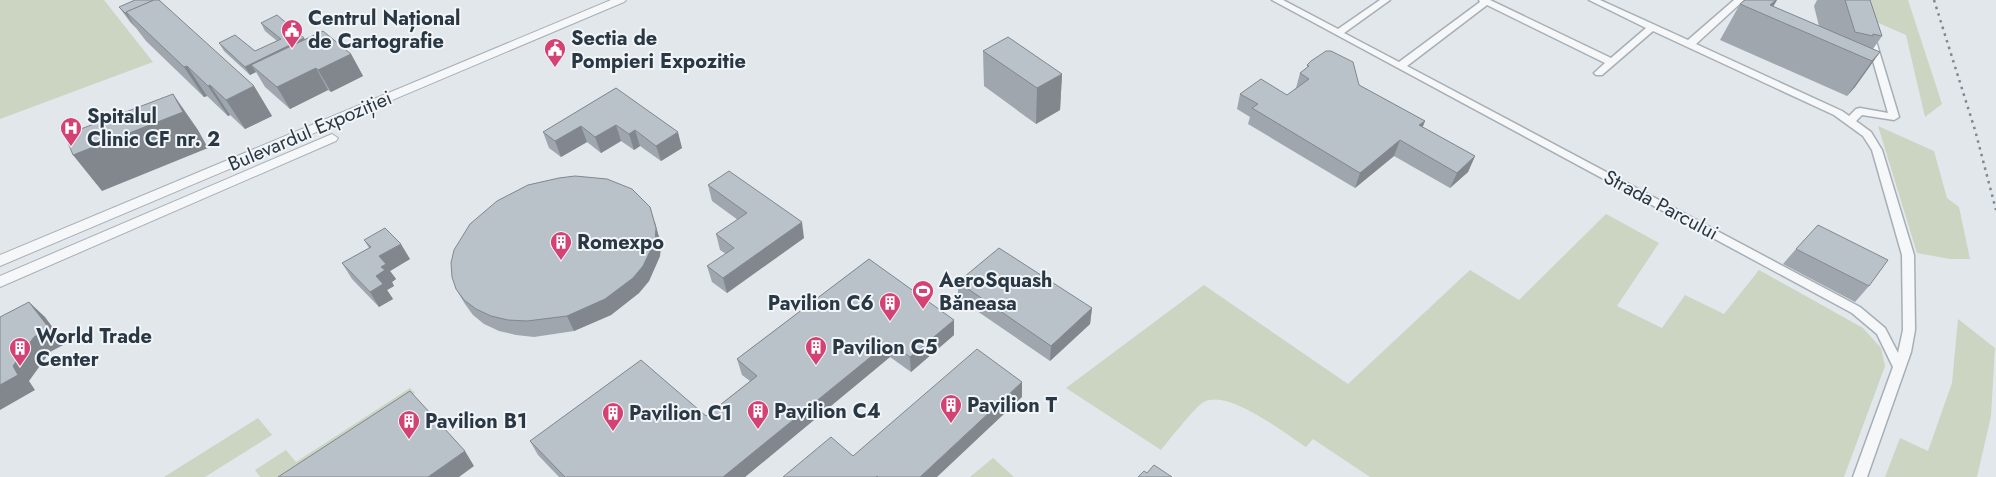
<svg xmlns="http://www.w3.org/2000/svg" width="1996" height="477" font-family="Jost,sans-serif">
	<rect width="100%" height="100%" fill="#e2e7eb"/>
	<!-- green -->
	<g fill="#cbd5c2">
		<polygon points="0,0 104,0 153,62 0,119"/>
		<polygon points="1826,0 1908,0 1942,104 1925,117 1906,35"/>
		<polygon points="1878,126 1934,151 1947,198 1959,207 1970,259 1950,259 1917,253"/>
		<path d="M1606,214L1659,243L1617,306L1662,328L1685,295L1724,314L1759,270L1863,328L1881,348L1885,366L1844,477H1370L1313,439L1306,447C1285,434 1226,386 1202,403C1191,412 1171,438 1161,450L1066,388L1204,285L1348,384L1470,270L1519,300Z"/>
		<polygon points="1958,319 1995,348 1991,416 1977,477 1885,477 1900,438 1928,451 1952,383"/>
		<polygon points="410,388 415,393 286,477 260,477 255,470 286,450 296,462"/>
		<polygon points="258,418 272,435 205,477 164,477"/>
		<polygon points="993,458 1014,477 970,477"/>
	</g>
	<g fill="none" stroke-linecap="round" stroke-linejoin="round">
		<!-- minor casing -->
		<g stroke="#a7afb6" stroke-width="3">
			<path id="minor" d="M1272,0H1283L1338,29L1380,0H1390L1344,33L1399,62L1480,2L1479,0H1490L1611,58L1646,28L1589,0H1600L1688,40L1734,0H1744L1696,44L1842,111L1849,116L1856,109L1860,108L1888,113L1865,33L1870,30L1873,31L1899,117L1894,120L1862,115L1856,121L1871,132L1882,150L1914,255L1915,330L1911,352L1867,477H1853L1893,367L1877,334L1852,313ZM1487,5L1605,63L1594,73L1596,75H1602L1653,31L1834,115L1863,136L1872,150L1902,255L1903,330L1898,353L1885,328L1860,307L1407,66Z"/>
		</g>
		<!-- tertiary casing -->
		<g stroke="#a7afb6" stroke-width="2">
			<g id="tertiary">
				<polygon points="611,0 626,0 624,2 0,266 0,255"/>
				<polygon points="332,134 338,138 336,141 0,287 0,276"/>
			</g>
		</g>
		<!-- minor -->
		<use href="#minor" fill="#f5f7f9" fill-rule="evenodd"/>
		<!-- tertiary -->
		<use href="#tertiary" fill="#f5f7f9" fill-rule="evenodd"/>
		<!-- rail -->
		<polyline stroke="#7a8995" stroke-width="2.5" stroke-dasharray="2.5 4.5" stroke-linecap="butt" points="1934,0 1975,130 1996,210"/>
	</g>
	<!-- wall -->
	<g fill="#9fa6ad">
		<polygon points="1745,0 1777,0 1773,7 1819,26 1814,6 1817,0 1870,0 1882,36 1873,49 1880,52 1855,87 1847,96 1720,40 1740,4"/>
		<polygon points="119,7 254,86 272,116 245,129 230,115 228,116 207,96 204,97 146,41 136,28 130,22"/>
		<polygon points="261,23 305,39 351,54 363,76 331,92 328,90 290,109 265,87 256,72 250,75 224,51 219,43 255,51 277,41 265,31"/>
		<polygon points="983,51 1062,74 1060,110 1036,124 984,86"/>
		<polygon points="1307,65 1359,85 1425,121 1422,127 1475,156 1468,172 1450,188 1394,156 1355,188 1248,124 1250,117 1237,109 1240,94 1287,95 1296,88 1300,73 1307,68"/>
		<polygon points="616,88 682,148 661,161 640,146 634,150 621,141 601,153 587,142 561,157 549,148 543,132"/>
		<polygon points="708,185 804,238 727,293 712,282 707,266 726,254 720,250 716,234 738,220 712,201"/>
		<polygon points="655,222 661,244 660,256 649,281 639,293 611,315 574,331 534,337 516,335 499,331 484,324 473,315 465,304 456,289"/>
		<polygon points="364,240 410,259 390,271 396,279 392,282 394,286 387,290 393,299 379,307 352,279 342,263 369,248"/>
		<polygon points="1796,249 1869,286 1855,302 1783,264"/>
		<polygon points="869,259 954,335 911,372 890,357 745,477 559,477 538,455 530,441 706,416 750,381 742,375 737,359"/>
		<polygon points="958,282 1092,308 1090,324 1050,361 958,298"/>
	</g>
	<!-- shaded-wall -->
	<g fill="#82878d">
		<polygon points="1776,0 1777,0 1767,16 1770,5"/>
		<polygon points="126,12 136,28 125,13"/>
		<polygon points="304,38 309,46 251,65 256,72 250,75 245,67"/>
		<polygon points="1880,52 1855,87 1847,96 1872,61"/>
		<polygon points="351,54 363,76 331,92 318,70"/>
		<polygon points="187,66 207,96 204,97 184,67"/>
		<polygon points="316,68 328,90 290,109 277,87"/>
		<polygon points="1062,74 1060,110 1036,124 1037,88"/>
		<polygon points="210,85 230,115 228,116 208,86"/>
		<polygon points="254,86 272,116 245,129 226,100"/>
		<polygon points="173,94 198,130 208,148 102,191 73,155"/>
		<polygon points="1425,121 1419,137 1419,125"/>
		<polygon points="616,125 621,141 601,153 595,137"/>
		<polygon points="581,126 587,142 561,157 555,141"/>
		<polygon points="635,130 640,146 634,150 629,134"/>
		<polygon points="678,132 682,148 661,161 656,146"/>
		<polygon points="1400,140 1394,156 1355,188 1360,173"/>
		<polygon points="1475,156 1468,172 1450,188 1457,173"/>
		<polygon points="650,207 661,244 660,256 649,281 639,293 611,315 574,331 567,316"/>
		<polygon points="802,222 804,238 727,293 723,278"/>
		<polygon points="401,244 410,259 390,271 396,279 392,282 394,286 387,290 393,299 379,307 370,292 376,276 381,267 379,256"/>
		<polygon points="29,302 45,317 65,344 50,352 29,381 35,390 0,410 0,385 13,366"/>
		<polygon points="1092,308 1090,324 1050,361 1051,346"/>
		<polygon points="954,320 954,335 911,372 910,357"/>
		<polygon points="889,342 890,357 745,477 723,477"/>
		<polygon points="1022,382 1022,397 937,477 920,477"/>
		<polygon points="465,451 474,466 459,477 428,477"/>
	</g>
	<!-- building -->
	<g fill="#b9c1c9" stroke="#82878d">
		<polygon points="135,0 154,0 125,13 119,7"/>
		<polygon points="154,0 159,0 254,86 226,100 210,85 208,86 187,66 184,67 126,12"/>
		<polygon points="1745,0 1776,0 1770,5 1880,52 1872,61 1740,4"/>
		<polygon points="1845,0 1870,0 1882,36 1873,34 1873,36 1855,32"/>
		<polygon points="277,15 304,38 245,67 219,43 235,35 255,51 281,39 261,23"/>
		<polygon points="323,31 351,54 318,70 316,68 277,87 251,65"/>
		<polygon points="1008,37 1062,74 1037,88 983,51"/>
		<polygon points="1326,51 1331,51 1353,62 1359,85 1425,121 1419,125 1475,156 1457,173 1400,140 1360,173 1252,108 1258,104 1240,94 1261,79 1287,95 1309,79 1300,73 1309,66 1307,65 1311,61"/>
		<polygon points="616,88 678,132 656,146 635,130 629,134 616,125 595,137 581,126 555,141 543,132"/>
		<polygon points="173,94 183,112 73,155 65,135"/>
		<polygon points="729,171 802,222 723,278 707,266 734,248 716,234 747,213 708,185"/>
		<polygon points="575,176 607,179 632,189 650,207 656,228 655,241 643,266 633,278 605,299 567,316 527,321 508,320 491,316 476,309 464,300 456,289 452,277 451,263 454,250 470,224 497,201 528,185 559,178"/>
		<polygon points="1818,225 1888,260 1869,286 1796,249"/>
		<polygon points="385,228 401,244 379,256 386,264 381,267 385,270 376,276 383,284 370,292 342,263 371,247 364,240"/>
		<polygon points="999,248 1092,308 1051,346 958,282"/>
		<polygon points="869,259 954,320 910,357 889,342 723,477 565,477 530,441 641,360 706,416 757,376 737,359"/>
		<polygon points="29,302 49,328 34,337 13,366 18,375 0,385 0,317"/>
		<polygon points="977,349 1022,382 920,477 878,477 877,476 876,477 783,477 831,437 853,456"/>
		<polygon points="410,391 465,451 428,477 278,477"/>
		<polygon points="1154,465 1172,477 1138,477 1144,471 1147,473"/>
	</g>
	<!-- icons -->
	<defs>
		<g id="civic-pin" transform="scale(1.125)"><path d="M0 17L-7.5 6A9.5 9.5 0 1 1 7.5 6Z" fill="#d44273" stroke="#f2f5f8"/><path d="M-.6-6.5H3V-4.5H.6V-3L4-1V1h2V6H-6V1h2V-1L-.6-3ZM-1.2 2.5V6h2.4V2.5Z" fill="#fff"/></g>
		<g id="hospital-pin" transform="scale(1.125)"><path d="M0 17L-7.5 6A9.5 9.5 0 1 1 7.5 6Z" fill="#d44273" stroke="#f2f5f8"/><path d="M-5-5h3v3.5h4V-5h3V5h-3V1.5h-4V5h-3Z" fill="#fff"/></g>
		<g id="building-pin" transform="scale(1.125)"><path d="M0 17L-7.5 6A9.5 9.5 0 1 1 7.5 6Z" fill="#d44273" stroke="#f2f5f8"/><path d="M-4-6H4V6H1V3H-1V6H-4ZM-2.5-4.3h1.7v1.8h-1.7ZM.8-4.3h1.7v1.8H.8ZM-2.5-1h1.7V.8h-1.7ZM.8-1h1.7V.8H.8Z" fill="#fff"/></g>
		<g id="stadium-pin" transform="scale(1.125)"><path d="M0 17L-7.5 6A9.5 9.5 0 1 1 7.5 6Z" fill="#d44273" stroke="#f2f5f8"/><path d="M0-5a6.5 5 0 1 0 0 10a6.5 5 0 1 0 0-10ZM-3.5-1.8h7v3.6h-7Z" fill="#fff"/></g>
	</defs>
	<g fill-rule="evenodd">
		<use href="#civic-pin" x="292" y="30"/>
		<use href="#civic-pin" x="555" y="49"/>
		<use href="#hospital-pin" x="71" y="128"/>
		<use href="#building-pin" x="561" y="242"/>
		<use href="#stadium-pin" x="923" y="291"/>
		<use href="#building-pin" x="890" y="303"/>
		<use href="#building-pin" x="816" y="347"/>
		<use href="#building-pin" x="20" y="348"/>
		<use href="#building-pin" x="951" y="405"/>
		<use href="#building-pin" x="758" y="411"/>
		<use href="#building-pin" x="613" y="413"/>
		<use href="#building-pin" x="409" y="421"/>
	</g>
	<g text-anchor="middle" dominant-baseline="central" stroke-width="4" stroke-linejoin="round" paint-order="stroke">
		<!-- poi labels -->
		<g font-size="20" font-weight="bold" fill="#293844" stroke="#f2f5f8" text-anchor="start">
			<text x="308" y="18">Centrul Național<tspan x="308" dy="23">de Cartografie</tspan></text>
			<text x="571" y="38">Sectia de<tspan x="571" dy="23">Pompieri Expozitie</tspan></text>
			<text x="87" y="116">Spitalul<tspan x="87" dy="23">Clinic CF nr. 2</tspan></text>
			<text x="577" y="242">Romexpo</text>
			<text x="939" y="280">AeroSquash<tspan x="939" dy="23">Băneasa</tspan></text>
			<text x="874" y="303" text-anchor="end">Pavilion C6</text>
			<text x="36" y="336">World Trade<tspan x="36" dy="23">Center</tspan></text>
			<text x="832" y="347">Pavilion C5</text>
			<text x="967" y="405">Pavilion T</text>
			<text x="774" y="411">Pavilion C4</text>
			<text x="629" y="413">Pavilion C1</text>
			<text x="425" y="421">Pavilion B1</text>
		</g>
		<!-- street labels -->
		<g font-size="20" fill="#293844" stroke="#f2f5f8">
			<text transform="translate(310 131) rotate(-23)">Bulevardul Expoziției</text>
			<text transform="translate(1661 205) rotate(28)">Strada Parcului</text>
		</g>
	</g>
</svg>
